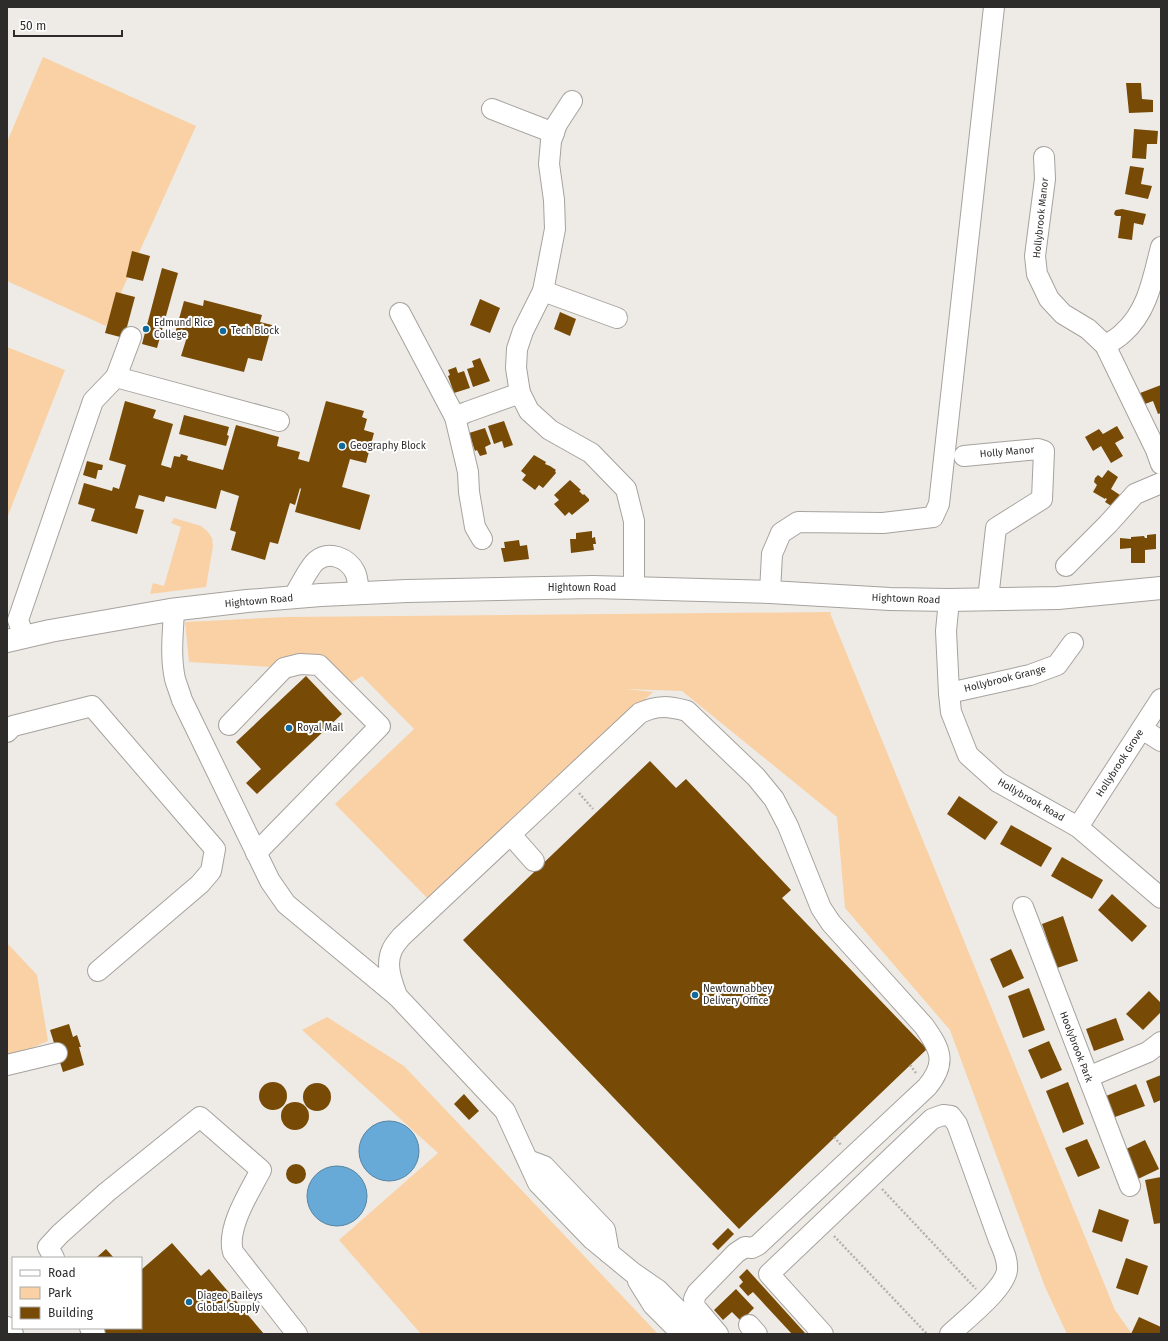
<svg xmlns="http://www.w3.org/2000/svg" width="1168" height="1341" font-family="'Fira Sans',sans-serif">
	<rect width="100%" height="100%" fill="#eeebe6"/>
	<!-- green -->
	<g fill="#f9d1a4">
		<polygon points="43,57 196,126 106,326 7,281 7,142"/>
		<polygon points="7,347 65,370 7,518"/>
		<polygon points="174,518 201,526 208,532 212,538 213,546 206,587 150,594 153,583 164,586 181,527 171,523"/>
		<polygon points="832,612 830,613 1115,1310 1132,1334 1067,1334 1045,1287 950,1030 845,908 837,817 682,691 625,689 654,692 652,693 429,900 335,804 414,729 362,676 351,683 339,671 189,662 185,622 286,617"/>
		<polygon points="7,943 37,975 48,1041 29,1049 7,1056"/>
		<polygon points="327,1017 404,1066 658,1334 421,1334 339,1240 438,1153 302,1030"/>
	</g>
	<!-- water -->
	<g fill="#67a9d7" stroke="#5684a3">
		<circle cx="389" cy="1151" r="30"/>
		<circle cx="337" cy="1196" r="30"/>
	</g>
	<!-- building -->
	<g fill="#774b06">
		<polygon points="1126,83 1141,83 1142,99 1153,100 1153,112 1129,113"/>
		<polygon points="1134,129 1158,131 1157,144 1147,144 1146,159 1132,158"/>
		<polygon points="1130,166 1144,168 1141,184 1152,186 1148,199 1125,194"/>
		<polygon points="1122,209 1146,214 1143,225 1134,223 1132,240 1118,238 1121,216 1116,216 1114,214 1115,211 1116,210"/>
		<polygon points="132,251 150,256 143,281 126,277"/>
		<polygon points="162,268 178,273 157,348 142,344"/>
		<polygon points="116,292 135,297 124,338 105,333"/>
		<polygon points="480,299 500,308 490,333 470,325"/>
		<polygon points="204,300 262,315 260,322 272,325 262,361 248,358 244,372 181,356 186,340 174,337 184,301 203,306"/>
		<polygon points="560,312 576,319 570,336 554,329"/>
		<polygon points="480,358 490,381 473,387 467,369 474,367 472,361"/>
		<polygon points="456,367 458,373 464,371 470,388 454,393 448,376 450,375 448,370"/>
		<polygon points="1161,385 1161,413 1158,414 1153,401 1145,404 1140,393"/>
		<polygon points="125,401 156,410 153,418 173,424 161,465 171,468 174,456 180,457 181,454 188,456 187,460 223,470 236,425 279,437 277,446 300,452 298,459 309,462 326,401 364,411 362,417 367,419 364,430 374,433 366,463 350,459 342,487 370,495 360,530 295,512 301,489 300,488 295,505 290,503 278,544 270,542 265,560 231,550 236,532 230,530 239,496 221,490 216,509 166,496 164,502 139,495 135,508 144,510 137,534 91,521 95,509 78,504 84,483 112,491 113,487 119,489 126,465 109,460"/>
		<polygon points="184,415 229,427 227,435 229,436 226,446 179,434"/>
		<polygon points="504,421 513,445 504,448 502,441 494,444 488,426"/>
		<polygon points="1117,426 1124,438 1115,443 1123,456 1111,463 1101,446 1093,451 1085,437 1099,429 1103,434"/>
		<polygon points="485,428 491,444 485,447 487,454 480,456 477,450 475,451 469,433"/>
		<polygon points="534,455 546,462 545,464 550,466 556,470 555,471 556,473 543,488 539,485 535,490 522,480 526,475 521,471"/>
		<polygon points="87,461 103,465 102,470 98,470 96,479 83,475"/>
		<polygon points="1108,470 1118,477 1111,489 1120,495 1113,507 1105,502 1107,499 1105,498 1105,499 1093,492 1097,485 1094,482 1095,478 1098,475 1102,478"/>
		<polygon points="570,480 581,490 579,491 583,495 584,494 589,499 589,501 572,515 569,512 565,516 554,504 559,500 554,495"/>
		<polygon points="592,531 592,538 595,537 596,544 593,544 594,550 571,553 570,539 576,539 576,533"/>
		<polygon points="1156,534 1156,549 1145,550 1145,563 1131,563 1131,548 1120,549 1120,538 1131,539 1131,537 1144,536 1145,538 1147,538 1147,535"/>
		<polygon points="519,540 520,546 527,545 529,559 504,562 501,548 505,548 504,542"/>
		<polygon points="306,676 342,714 257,794 246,783 261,769 236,742"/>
		<polygon points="650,761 676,788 686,779 791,890 782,898 927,1049 739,1229 463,940"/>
		<polygon points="959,796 998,822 985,840 947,814"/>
		<polygon points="1011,825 1052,848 1041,867 1000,844"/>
		<polygon points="1062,857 1103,880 1092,899 1051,876"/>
		<polygon points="1112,894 1147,926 1132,942 1098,910"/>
		<polygon points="1063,916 1078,961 1057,968 1042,924"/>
		<polygon points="1011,949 1024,978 1003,988 990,959"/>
		<polygon points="1029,988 1045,1030 1023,1038 1008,996"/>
		<polygon points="1149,991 1161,1003 1161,1012 1143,1030 1126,1014"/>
		<polygon points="1116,1018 1124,1040 1094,1051 1086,1029"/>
		<polygon points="69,1024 73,1037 77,1035 81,1047 79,1047 84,1065 63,1072 50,1030"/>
		<polygon points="1049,1041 1062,1070 1041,1079 1028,1050"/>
		<polygon points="1161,1075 1161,1100 1154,1103 1146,1081"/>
		<polygon points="1068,1082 1084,1124 1063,1133 1046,1091"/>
		<circle cx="273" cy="1096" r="14"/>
		<circle cx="317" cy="1097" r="14"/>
		<polygon points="1136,1084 1145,1106 1115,1117 1106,1096"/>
		<polygon points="464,1094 479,1111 469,1120 454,1104"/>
		<circle cx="295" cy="1116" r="14"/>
		<polygon points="1087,1139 1100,1168 1078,1177 1065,1148"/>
		<polygon points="1145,1140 1159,1169 1138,1179 1124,1150"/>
		<circle cx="296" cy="1174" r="10"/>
		<polygon points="1161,1177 1161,1223 1154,1224 1145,1180"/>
		<polygon points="1099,1209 1129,1220 1122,1242 1092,1232"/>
		<polygon points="728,1228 734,1234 718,1250 712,1244"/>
		<polygon points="172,1243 201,1276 209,1269 264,1334 99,1334 100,1328 141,1328 141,1270"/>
		<polygon points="106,1249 114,1258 96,1258"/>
		<polygon points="1126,1258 1148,1266 1138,1295 1116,1288"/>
		<polygon points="747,1269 805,1333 804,1334 792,1334 753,1292 748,1296 739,1286 743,1282 739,1277"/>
		<polygon points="736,1289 754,1308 741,1321 732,1312 723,1320 714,1310"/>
		<polygon points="1139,1317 1161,1327 1161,1334 1131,1334"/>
	</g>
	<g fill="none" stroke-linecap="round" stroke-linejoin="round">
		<!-- minor casing -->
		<g stroke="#a6a29e" stroke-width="22">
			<g id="minor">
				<polyline points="572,101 557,124 551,141 549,164 554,200 555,229 543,291 523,331 517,349 516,368 520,393 529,411 550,430 591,453 626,489 634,521 634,588"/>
				<polyline points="492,109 554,133"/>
				<polyline points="1044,157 1045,179 1035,256 1037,274 1049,299 1063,314 1088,329 1105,345 1156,450 1161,464"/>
				<polyline points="543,291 617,318"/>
				<polyline points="400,313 455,417 468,472 469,492 475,527 482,539"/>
				<path d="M1105,345C1111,342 1118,338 1123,333C1148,311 1153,278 1161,247"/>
				<polyline points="116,377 279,421"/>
				<polyline points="455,417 467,412 520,393"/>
				<polyline points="964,456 1038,449 1044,451 1042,499 996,528 988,599"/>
				<polyline points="1066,566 1108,524 1135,494 1161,483"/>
				<polyline points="770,592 772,554 781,533 798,522 883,523 933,517 939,504 994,7"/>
				<path d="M293,598C298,589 309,567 316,561C329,550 348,558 355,572C358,578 358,587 359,593"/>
				<polyline points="949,600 946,631 949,693 951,712 968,755 998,782 1078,827 1161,898"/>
				<path d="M174,610C173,633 170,656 175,679C177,686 180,693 182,700L270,881L286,904L397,996"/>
				<polyline points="24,637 18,620 93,401 116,377 131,337"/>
				<polyline points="949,693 1030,675 1057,665 1073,643"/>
				<polyline points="229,725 284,668 300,664 319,665 380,726 256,853"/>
				<polyline points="1142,729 1161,741"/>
				<polyline points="7,732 13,726 92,706 215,849 211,871 200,884 98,971"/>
				<polyline points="1078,827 1161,699"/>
				<polyline points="511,835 534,861"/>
				<polyline points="1023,907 1130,1186"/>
				<polyline points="7,1065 57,1053"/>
				<polyline points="1088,1077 1148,1052 1161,1042"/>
				<polyline points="528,1160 544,1166 605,1230 609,1253"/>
				<path d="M54,1258L48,1247L60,1234L107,1192L200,1117L261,1170C250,1191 226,1228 233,1252L297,1334"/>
				<polyline points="638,1281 653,1305 682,1334"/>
				<polyline points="749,1325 757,1334"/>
				<polyline points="90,1328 95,1334"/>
				<path d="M702,1334L658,1290L632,1272L592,1239L538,1183L505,1111L397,996C392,982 385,965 392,950C394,945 398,941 401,937L640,713C658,705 668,706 687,711L756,777L774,799L788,826L821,908L831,923L924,1026C941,1050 947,1063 927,1087L758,1245L752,1248L745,1247L736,1253L697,1293L694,1299L695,1307L718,1334"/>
				<path d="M823,1334L769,1274L932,1119L943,1115L951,1116L957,1124L999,1240C1003,1250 1008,1259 1007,1270C1005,1289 964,1321 950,1334"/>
			</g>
		</g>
		<!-- major casing -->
		<g stroke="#a6a29e" stroke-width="24">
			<g id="major">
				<polyline points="7,641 50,631 170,610 247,601 321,595 407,591 593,587 770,592 890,599 949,600 1058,598 1161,588"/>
				<polyline points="7,1328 12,1334"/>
			</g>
		</g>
		<!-- path -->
		<g stroke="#b4b1ad" stroke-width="2.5" stroke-dasharray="2 2" stroke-linecap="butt">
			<polyline points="579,793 593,809"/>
			<polyline points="910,1065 916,1073"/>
			<polyline points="834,1137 841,1145"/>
			<polyline points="882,1189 976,1289"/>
			<polyline points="834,1236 927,1334"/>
		</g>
		<!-- minor -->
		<use href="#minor" stroke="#fff" stroke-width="20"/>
		<!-- major -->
		<use href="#major" stroke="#fff" stroke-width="22"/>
	</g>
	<!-- markers -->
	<g fill="#126a9a" stroke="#fff" stroke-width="1.5">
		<circle cx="146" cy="329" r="4"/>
		<circle cx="223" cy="331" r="4"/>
		<circle cx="342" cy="446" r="4"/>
		<circle cx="289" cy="728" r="4"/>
		<circle cx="695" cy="995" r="4"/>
		<circle cx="189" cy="1302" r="4"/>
	</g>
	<g text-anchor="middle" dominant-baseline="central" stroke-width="4" stroke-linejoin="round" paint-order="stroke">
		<!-- street labels -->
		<g font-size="10" fill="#2e2c2b" stroke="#fff">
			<text transform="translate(1041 218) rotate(-84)">Hollybrook Manor</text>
			<text transform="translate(1007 452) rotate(-5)">Holly Manor</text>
			<text x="582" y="588">Hightown Road</text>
			<text transform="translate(906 599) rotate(2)">Hightown Road</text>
			<text transform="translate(259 601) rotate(-5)">Hightown Road</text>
			<text transform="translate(1005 679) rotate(-14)">Hollybrook Grange</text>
			<text transform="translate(1120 763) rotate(-57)">Hollybrook Grove</text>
			<text transform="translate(1031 800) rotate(30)">Hollybrook Road</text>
			<text transform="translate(1076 1047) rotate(69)">Hoolybrook Park</text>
		</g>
		<!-- poi labels -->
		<g font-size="10" fill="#2e2c2b" stroke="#fff" text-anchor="start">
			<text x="154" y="323">Edmund Rice<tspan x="154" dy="12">College</tspan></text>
			<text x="231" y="331">Tech Block</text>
			<text x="350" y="446">Geography Block</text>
			<text x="297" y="728">Royal Mail</text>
			<text x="703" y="989">Newtownabbey<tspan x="703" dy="12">Delivery Office</tspan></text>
			<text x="197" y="1296">Diageo Baileys<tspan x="197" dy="12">Global Supply</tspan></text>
		</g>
	</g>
	<!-- border -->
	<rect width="1168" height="1341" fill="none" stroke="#2e2c2b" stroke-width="16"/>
	<!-- legend -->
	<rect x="12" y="1257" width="130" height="72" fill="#ffffff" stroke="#ababaa"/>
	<rect x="20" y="1270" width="20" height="6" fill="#ffffff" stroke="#ababaa"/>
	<text x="48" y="1277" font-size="12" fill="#2e2c2b">Road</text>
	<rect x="20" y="1287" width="20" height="12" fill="#f9d1a4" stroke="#ababaa"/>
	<text x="48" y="1297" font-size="12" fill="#2e2c2b">Park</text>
	<rect x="20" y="1307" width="20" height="12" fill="#774b06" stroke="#ababaa"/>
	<text x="48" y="1317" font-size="12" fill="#2e2c2b">Building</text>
	<!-- scale -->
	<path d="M14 30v6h108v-6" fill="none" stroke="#2e2c2b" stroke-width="2"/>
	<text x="20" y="30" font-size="12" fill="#2e2c2b" stroke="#ffffff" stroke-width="3" paint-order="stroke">50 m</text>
</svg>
